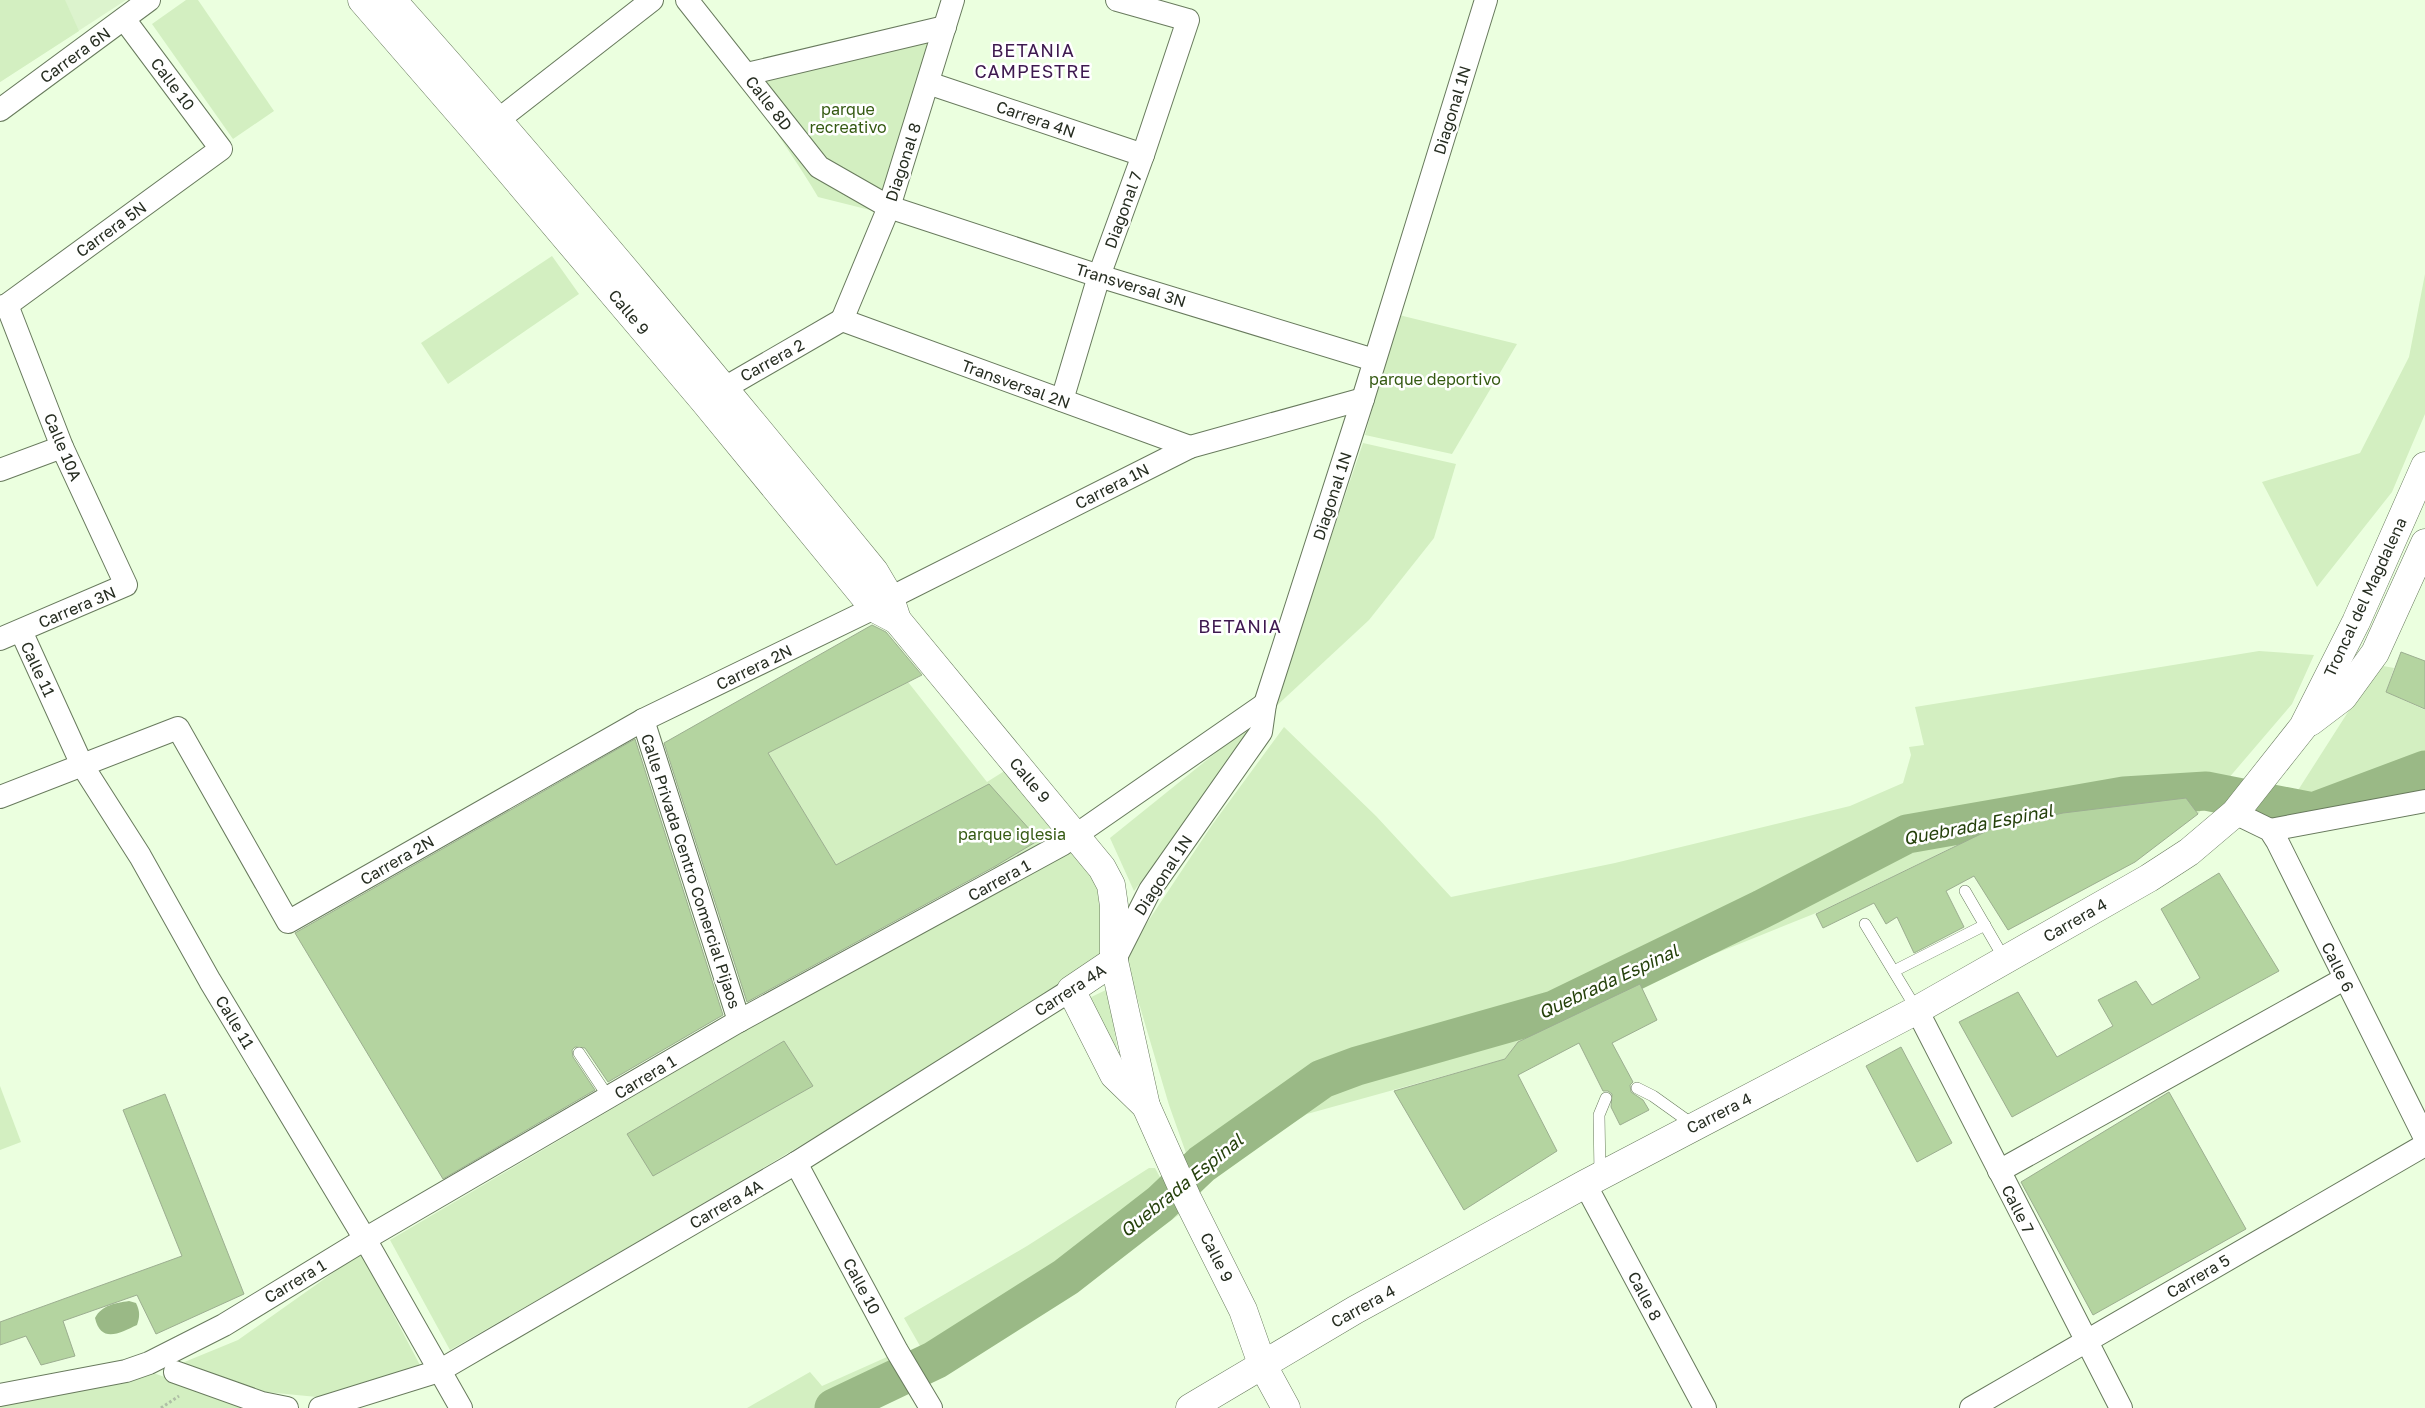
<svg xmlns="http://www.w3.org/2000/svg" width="2425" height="1408" font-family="'Golos Text',sans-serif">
	<rect width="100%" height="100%" fill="#ebffdf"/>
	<!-- built -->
	<polygon fill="#dcf3cd" points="0,0 126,0 0,82"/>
	<!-- green -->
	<g fill="#d3efc1">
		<polygon points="0,0 65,0 79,31 0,82"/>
		<polygon points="186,0 198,0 274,111 233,139 152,24"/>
		<path d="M945,27L886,214L818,197C796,159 769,124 746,85Z"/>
		<polygon points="552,256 579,294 448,384 421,343"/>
		<polygon points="2425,274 2425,414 2392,492 2317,587 2262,482 2360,453 2409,357"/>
		<polygon points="1399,315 1517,344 1452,454 1365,435"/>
		<polygon points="1363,443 1456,464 1434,538 1369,620 1272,710"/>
		<polygon points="2259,651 2314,655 2292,704 2198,814 2186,798 2063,813 1990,829 1821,911 1640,984 1523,1040 1528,1050 1508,1055 1505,1059 1307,1114 1197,1184 1169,1105 1125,956 1212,825 1284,727 1376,816 1451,897 1615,863 1850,806 1903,783 1911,755 1909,747 1924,745 1915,707"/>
		<polygon points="2378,665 2394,668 2386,692 2425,710 2425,775 2414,774 2413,766 2323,797 2295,795"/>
		<polygon points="908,682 987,782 1006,770 1063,844 1001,879 953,804 836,865 768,753"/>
		<polygon points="1249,726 1252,731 1134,891 1110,838"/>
		<path d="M1075,843L1103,890L1107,956C892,1094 672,1223 450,1350L390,1240L736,1036Z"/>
		<polygon points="1108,989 1119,1060 1083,1001"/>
		<polygon points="0,1086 21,1142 0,1150"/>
		<polygon points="1149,1168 1155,1168 1180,1214 1084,1283 1036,1305 932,1367 904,1318 1027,1246"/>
		<polygon points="361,1253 422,1369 317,1397 266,1392 182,1363 238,1340"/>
		<polygon points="887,1357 903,1384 856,1408 747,1408 810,1372 822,1386"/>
		<polygon points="150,1372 257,1408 0,1408 0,1402"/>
	</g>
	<!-- water -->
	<path fill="#9ab986" d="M129,1301L136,1303C140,1311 140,1317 137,1325C120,1333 101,1344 95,1318C102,1305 115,1303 129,1301Z"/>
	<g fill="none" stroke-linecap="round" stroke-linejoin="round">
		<!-- river -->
		<polyline stroke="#9ab986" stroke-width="39" points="834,1408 935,1360 1066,1277 1160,1204 1202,1164 1322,1079 1357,1066 1554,1010 1762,909 1907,834 2124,796 2206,791 2313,812 2425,770"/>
	</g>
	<!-- building -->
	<g fill="#b4d4a0" stroke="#9cae90">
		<polygon points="872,625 886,632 922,675 768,753 836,865 989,784 1039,840 994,867 747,1002 664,743"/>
		<polygon points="2401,652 2425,661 2425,709 2386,692"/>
		<polygon points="635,739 723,1015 608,1082 585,1048 575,1047 572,1050 573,1057 595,1090 443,1179 295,933"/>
		<polygon points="2186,798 2198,814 2135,862 2008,930 1974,876 1946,891 1964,927 1914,953 1897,917 1886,924 1874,903 1823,928 1816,914 1991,829 2063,813"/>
		<polygon points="2219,873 2279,971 2012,1117 1959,1022 2018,992 2057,1057 2113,1026 2098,1000 2136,981 2152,1005 2200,978 2161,909"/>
		<polygon points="1640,984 1657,1020 1612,1043 1633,1082 1630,1085 1631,1092 1643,1100 1649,1110 1620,1125 1611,1107 1612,1094 1608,1091 1603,1091 1579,1043 1518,1075 1557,1151 1464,1210 1394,1091 1505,1059 1518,1042"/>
		<polygon points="784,1041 813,1086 653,1176 627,1134"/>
		<polygon points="1901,1047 1952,1143 1917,1162 1866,1066"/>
		<polygon points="2169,1092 2246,1229 2093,1315 2021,1182"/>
		<polygon points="165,1094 244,1294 156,1334 137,1295 63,1321 75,1356 41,1365 26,1336 0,1345 0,1322 182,1256 123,1110"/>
	</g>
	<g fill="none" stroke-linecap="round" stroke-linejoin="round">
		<!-- lane casing -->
		<g stroke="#687a5d" stroke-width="12">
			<g id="lane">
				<polyline points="1965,891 2005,960"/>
				<polyline points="1865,924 1917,1010"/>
				<polyline points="1894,971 1985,925"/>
				<polyline points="579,1053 609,1098"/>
				<polyline points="1637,1088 1653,1096 1695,1126"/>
				<polyline points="1600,1175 1599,1115 1606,1098"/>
			</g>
		</g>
		<!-- street casing -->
		<g stroke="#687a5d" stroke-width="24">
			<g id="street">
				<polyline points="687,0 819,167 889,207 1099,276 1374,360"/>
				<polyline points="747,74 945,27"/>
				<polyline points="928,83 1143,155"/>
				<polyline points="0,110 149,0"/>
				<polyline points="484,131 652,0"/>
				<polyline points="0,307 7,305 221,149 124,19"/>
				<polyline points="842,320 1190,447"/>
				<polyline points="842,320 889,207 953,0"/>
				<polyline points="709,397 842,320"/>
				<polyline points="1062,400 1099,276 1143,155 1188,20 1117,0"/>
				<polyline points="0,470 62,447"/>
				<polyline points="21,631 82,765 140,856 210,981 365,1239 461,1408"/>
				<polyline points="0,639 126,585 62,447 7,305"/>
				<polyline points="643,720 739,1021"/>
				<polyline points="0,797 178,728 288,922 643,720 874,608 890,598 1190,447 1363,399"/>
				<polyline points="2235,813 2270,830 2277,841 2425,1138"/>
				<polyline points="2270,830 2425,801"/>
				<polyline points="1114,961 1150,890 1261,732 1265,704 1363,399 1486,0"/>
				<polyline points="1917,1010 2121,1408"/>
				<polyline points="796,1163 897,1351 931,1408"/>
				<polyline points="1999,1171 2344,979"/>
				<polyline points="1585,1184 1705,1408"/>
				<polyline points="175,1372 262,1403 287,1408"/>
				<polyline points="0,1395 126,1371 149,1363 224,1325 365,1239 739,1021 1063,844 1265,704"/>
				<polyline points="320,1408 439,1371 796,1163 1071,990"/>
				<polyline points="1971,1408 2425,1145"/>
			</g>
		</g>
		<!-- secondary casing -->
		<g stroke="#687a5d" stroke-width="29">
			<g id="secondary">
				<polyline points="362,0 479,135 704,401 874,608 897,620 1102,868 1111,885 1114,906 1114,961 1146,1106 1187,1198 1243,1310 1262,1364 1286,1408"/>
				<path d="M392,0C558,186 716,378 874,571L890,598L897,620"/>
				<polyline points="1114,961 1071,990 1114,1075 1146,1106"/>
			</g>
		</g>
		<!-- primary casing -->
		<g stroke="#687a5d" stroke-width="29">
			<g id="primary">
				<polyline points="2310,722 2343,697 2375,653 2425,543"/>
				<polyline points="1190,1408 1355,1310 1585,1184 1917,1010 2149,878 2189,852 2235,813 2303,727 2356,622 2425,466"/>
			</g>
		</g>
		<!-- path -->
		<polyline stroke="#aebea5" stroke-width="3" stroke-dasharray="2.5 2.5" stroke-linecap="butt" points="161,1408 179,1396"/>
		<!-- lane -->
		<use href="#lane" stroke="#fff" stroke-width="11"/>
		<!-- street -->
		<use href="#street" stroke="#fff" stroke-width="22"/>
		<!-- secondary -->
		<use href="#secondary" stroke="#fff" stroke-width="28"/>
		<!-- primary -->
		<use href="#primary" stroke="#fff" stroke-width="28"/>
	</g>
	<g text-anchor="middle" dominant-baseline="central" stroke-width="5" stroke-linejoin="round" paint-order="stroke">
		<!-- street labels -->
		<g font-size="16" fill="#262d21" stroke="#fff">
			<text transform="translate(75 55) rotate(-36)">Carrera 6N</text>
			<text transform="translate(173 84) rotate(53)">Calle 10</text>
			<text transform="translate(769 103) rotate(52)">Calle 8D</text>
			<text transform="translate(1452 110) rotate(-73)">Diagonal 1N</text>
			<text transform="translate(1036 119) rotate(19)">Carrera 4N</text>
			<text transform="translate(903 162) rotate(-72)">Diagonal 8</text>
			<text transform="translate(1123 210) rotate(-70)">Diagonal 7</text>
			<text transform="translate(111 229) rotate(-36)">Carrera 5N</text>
			<text transform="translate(1131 285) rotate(17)">Transversal 3N</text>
			<text transform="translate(629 312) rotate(50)">Calle 9</text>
			<text transform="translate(772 360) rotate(-29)">Carrera 2</text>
			<text transform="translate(1016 384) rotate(20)">Transversal 2N</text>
			<text transform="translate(63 447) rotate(67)">Calle 10A</text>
			<text transform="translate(1112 486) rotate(-27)">Carrera 1N</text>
			<text transform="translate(1332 496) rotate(-72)">Diagonal 1N</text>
			<text transform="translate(2365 597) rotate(-65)">Troncal del Magdalena</text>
			<text transform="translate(77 607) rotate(-23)">Carrera 3N</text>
			<text transform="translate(754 667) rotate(-26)">Carrera 2N</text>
			<text transform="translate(38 669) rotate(65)">Calle 11</text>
			<text transform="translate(1030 780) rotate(50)">Calle 9</text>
			<text transform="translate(397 860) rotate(-30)">Carrera 2N</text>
			<text transform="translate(691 871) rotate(72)">Calle Privada Centro Comercial Pijaos</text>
			<text transform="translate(1163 875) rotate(-57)">Diagonal 1N</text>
			<text transform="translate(999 880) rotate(-29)">Carrera 1</text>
			<text transform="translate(2075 920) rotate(-30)">Carrera 4</text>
			<text transform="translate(2338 967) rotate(64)">Calle 6</text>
			<text transform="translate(1070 990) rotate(-33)">Carrera 4A</text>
			<text transform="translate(235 1022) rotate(59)">Calle 11</text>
			<text transform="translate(645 1077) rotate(-31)">Carrera 1</text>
			<text transform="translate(1719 1113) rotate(-27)">Carrera 4</text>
			<text transform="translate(726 1204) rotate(-30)">Carrera 4A</text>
			<text transform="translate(2018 1209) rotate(63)">Calle 7</text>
			<text transform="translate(1217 1257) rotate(63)">Calle 9</text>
			<text transform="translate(2198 1276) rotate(-30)">Carrera 5</text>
			<text transform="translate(295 1281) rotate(-31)">Carrera 1</text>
			<text transform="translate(862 1286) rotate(62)">Calle 10</text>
			<text transform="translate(1645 1296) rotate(62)">Calle 8</text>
			<text transform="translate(1363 1306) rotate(-29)">Carrera 4</text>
		</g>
		<!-- park labels -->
		<g font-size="16" fill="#345911" stroke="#fff">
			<text x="848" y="109">parque<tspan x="848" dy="18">recreativo</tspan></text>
			<text x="1435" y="379">parque deportivo</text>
			<text x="1012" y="834">parque iglesia</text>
		</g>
		<!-- neighbourhood labels -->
		<g font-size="18" letter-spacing="1" fill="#3e194f" stroke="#fff">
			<text x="1033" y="50">BETANIA<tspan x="1033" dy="21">CAMPESTRE</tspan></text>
			<text x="1240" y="626">BETANIA</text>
		</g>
		<!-- water labels -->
		<g font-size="18" font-style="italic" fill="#25410b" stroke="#fff">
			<text transform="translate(1978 824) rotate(-11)">Quebrada Espinal</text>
			<text transform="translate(1608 981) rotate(-25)">Quebrada Espinal</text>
			<text transform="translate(1181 1185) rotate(-39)">Quebrada Espinal</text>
		</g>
	</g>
</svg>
